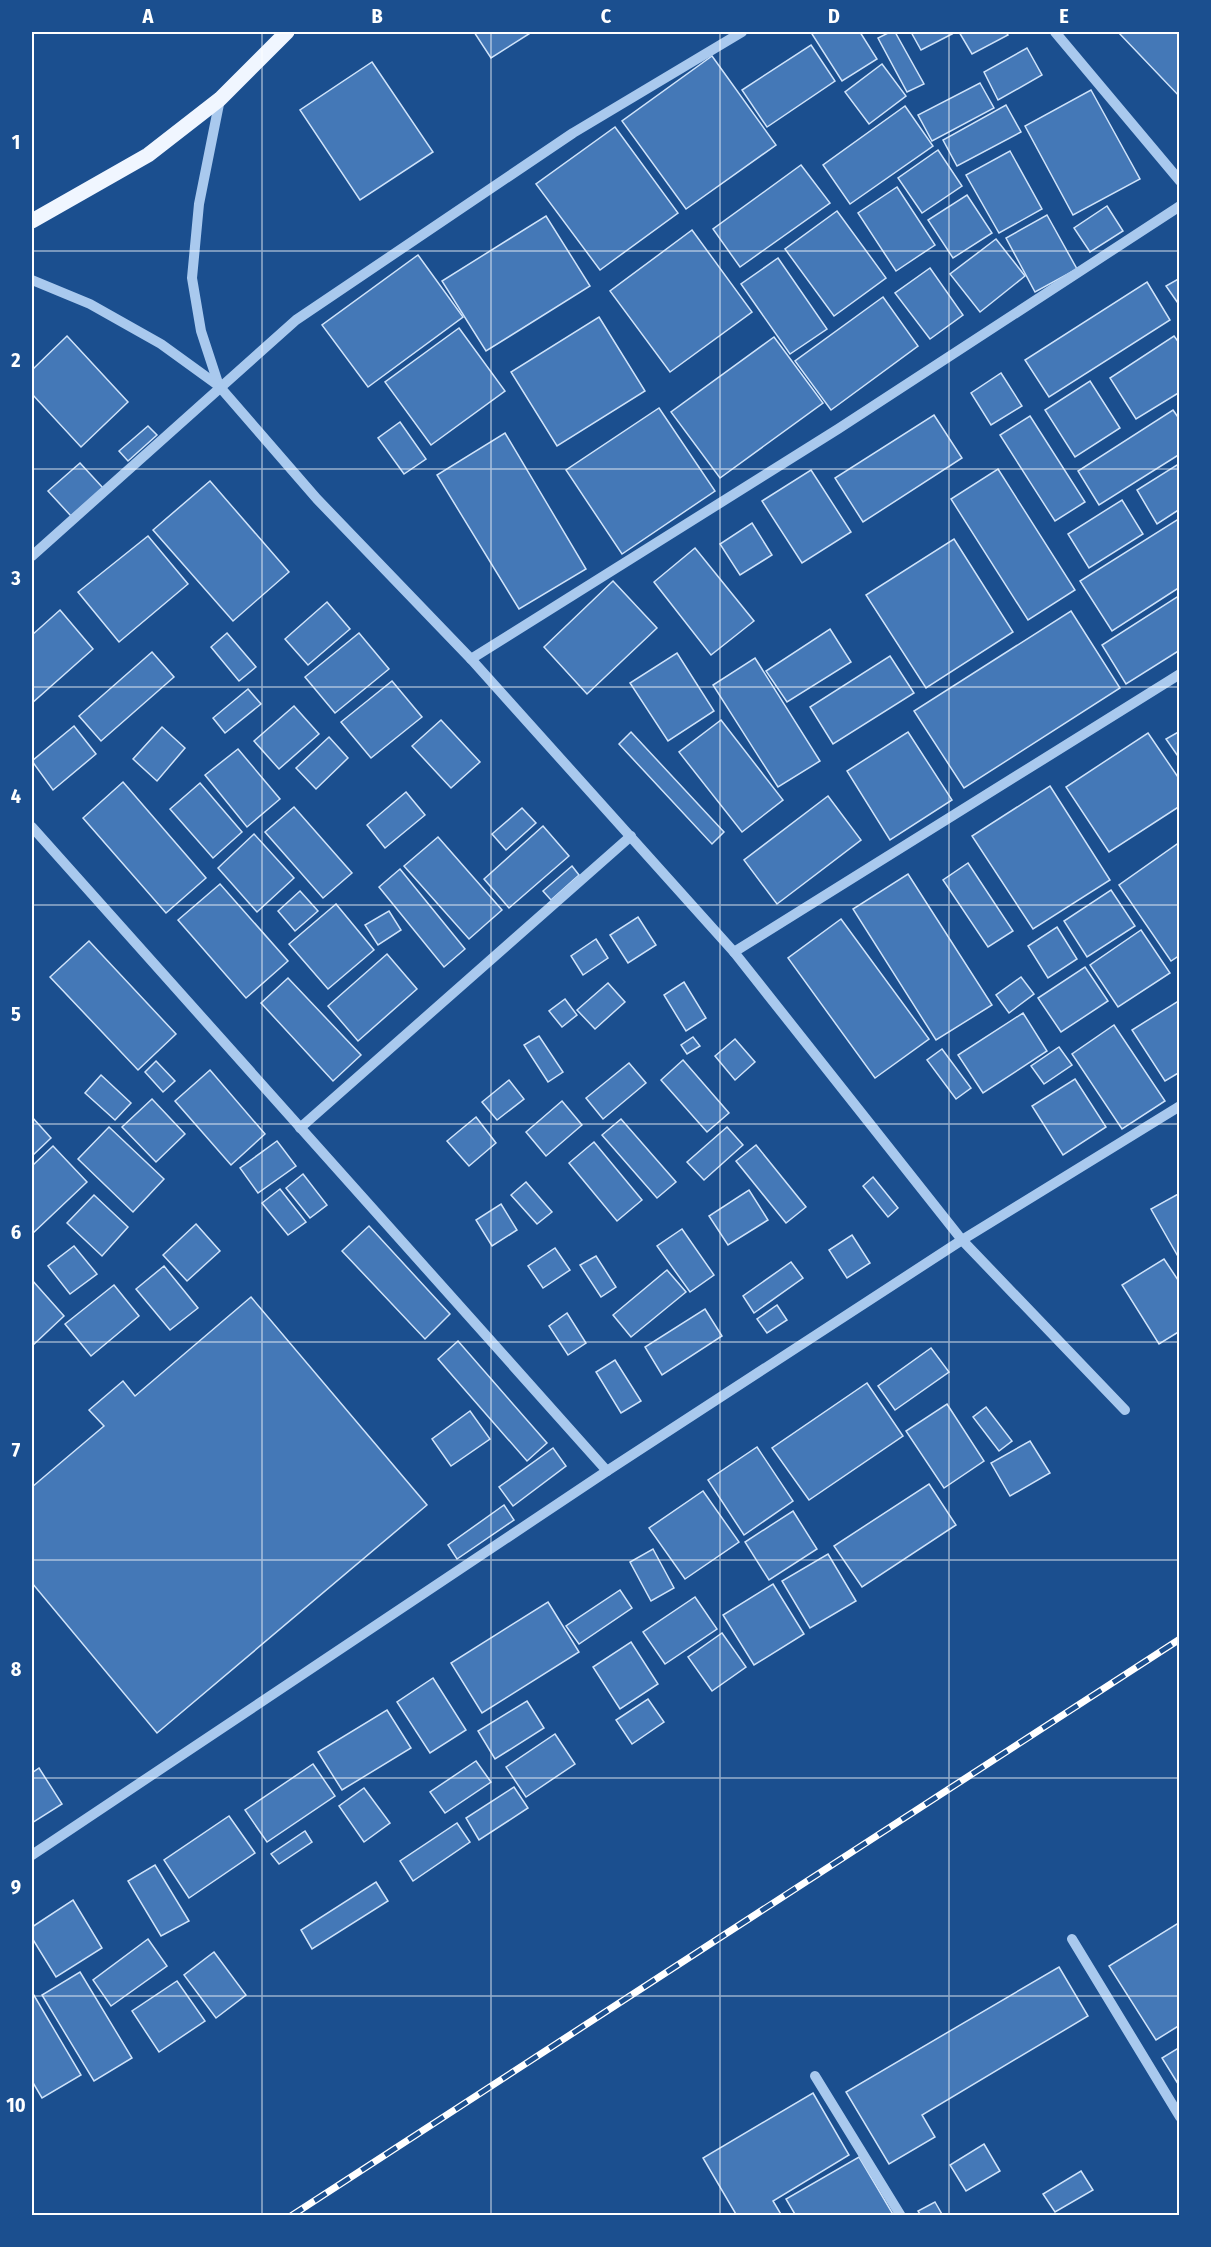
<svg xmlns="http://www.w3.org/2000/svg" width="1211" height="2247" font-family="'Fira Sans Condensed',sans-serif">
	<rect width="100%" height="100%" fill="#1b4f8f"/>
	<!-- building -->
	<g fill="#4478b7" stroke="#cfe3fa" stroke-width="1.5">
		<polygon points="474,32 532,32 491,58"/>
		<polygon points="815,32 860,32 877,59 842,81 812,34"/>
		<polygon points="890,32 895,32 924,84 907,92 878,38"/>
		<polygon points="911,32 950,32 952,34 921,50"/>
		<polygon points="959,32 1006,32 1008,35 972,54"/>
		<polygon points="1118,32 1180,32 1180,97"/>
		<polygon points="811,45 835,81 767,127 742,90"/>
		<polygon points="1027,48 1042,75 998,100 984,72"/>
		<polygon points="712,56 776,145 686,209 622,121"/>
		<polygon points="372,62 433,152 360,200 300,110"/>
		<polygon points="882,64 906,96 869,124 845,92"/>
		<polygon points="980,83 994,108 932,141 918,115"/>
		<polygon points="1091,90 1140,179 1073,215 1025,126"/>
		<polygon points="1006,105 1021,132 957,166 943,140"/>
		<polygon points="905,106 933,146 850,204 823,165"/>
		<polygon points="615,127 678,213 600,270 536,184"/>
		<polygon points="938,150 962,186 922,213 898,178"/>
		<polygon points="1010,151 1042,209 999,233 966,175"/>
		<polygon points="801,165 830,203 740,267 713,229"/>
		<polygon points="897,187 935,245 896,271 858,213"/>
		<polygon points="967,195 992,233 953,258 928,220"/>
		<polygon points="1107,206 1123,231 1090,252 1074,228"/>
		<polygon points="837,211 886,278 834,316 785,249"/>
		<polygon points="1047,215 1077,269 1035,292 1006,238"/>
		<polygon points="546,216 590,286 486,351 442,281"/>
		<polygon points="692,230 752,312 670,372 610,291"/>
		<polygon points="996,239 1025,276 980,312 950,274"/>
		<polygon points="418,255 463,317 368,387 322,325"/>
		<polygon points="778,258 827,329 790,354 741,284"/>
		<polygon points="930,268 963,315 930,339 895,293"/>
		<polygon points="1180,278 1180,306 1166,286"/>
		<polygon points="1147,282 1170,320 1049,397 1025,360"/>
		<polygon points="883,297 918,346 831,410 795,361"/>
		<polygon points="599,317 645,391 557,446 511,372"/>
		<polygon points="459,328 505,391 431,445 385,382"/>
		<polygon points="67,336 128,402 81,447 32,394 32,370"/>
		<polygon points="1174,336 1180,344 1180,392 1136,419 1110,378"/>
		<polygon points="774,337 823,403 720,478 671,412"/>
		<polygon points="1001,373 1022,406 991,425 971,393"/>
		<polygon points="1090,381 1120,428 1075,457 1045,410"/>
		<polygon points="659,408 715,491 622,554 566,470"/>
		<polygon points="1173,410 1180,420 1180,454 1099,505 1078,471"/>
		<polygon points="934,415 962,458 863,522 835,478"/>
		<polygon points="1030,416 1085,502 1055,521 1000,435"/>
		<polygon points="400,422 426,459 404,474 378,438"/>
		<polygon points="148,426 157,435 128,461 119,451"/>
		<polygon points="505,433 586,569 519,609 437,475"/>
		<polygon points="80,463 103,488 71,516 48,491"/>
		<polygon points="1180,463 1180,509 1157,524 1137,490"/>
		<polygon points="998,469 1075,590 1028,620 951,499"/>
		<polygon points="811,470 851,532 802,563 762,501"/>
		<polygon points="210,481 289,572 233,621 153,530"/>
		<polygon points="1122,500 1143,534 1089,568 1068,534"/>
		<polygon points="1180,518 1180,587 1112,631 1080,581"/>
		<polygon points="752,523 772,555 740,575 720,544"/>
		<polygon points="148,536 188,584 119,642 78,592"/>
		<polygon points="954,539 1013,632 926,688 866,595"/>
		<polygon points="695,548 754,621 711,655 654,582"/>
		<polygon points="613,581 657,628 587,694 544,647"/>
		<polygon points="1180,595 1180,650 1126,684 1102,645"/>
		<polygon points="327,602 350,629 308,665 285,639"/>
		<polygon points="60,610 93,649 32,703 32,635"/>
		<polygon points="1071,611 1120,688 964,788 914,711"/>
		<polygon points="830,629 851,662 787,702 766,671"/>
		<polygon points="227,633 256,667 239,681 211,647"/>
		<polygon points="359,633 389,669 335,713 305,677"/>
		<polygon points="152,652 174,677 101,741 79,716"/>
		<polygon points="677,653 714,711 668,741 630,683"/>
		<polygon points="890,656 914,693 833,744 810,707"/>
		<polygon points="755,658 820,761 778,787 713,685"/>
		<polygon points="392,681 422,717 371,758 341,722"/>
		<polygon points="248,689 261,704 225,733 213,718"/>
		<polygon points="294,706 319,734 279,769 254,741"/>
		<polygon points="441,720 480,762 451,788 412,746"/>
		<polygon points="721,720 783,800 742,832 679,752"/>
		<polygon points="74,726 96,754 53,790 32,761"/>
		<polygon points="162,727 185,748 157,781 133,759"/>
		<polygon points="1180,731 1180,759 1166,739"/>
		<polygon points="631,732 724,832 712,844 619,744"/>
		<polygon points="908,732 952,800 890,840 847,771"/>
		<polygon points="1148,733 1180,780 1180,806 1109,852 1066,787"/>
		<polygon points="329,737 348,758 316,789 296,768"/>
		<polygon points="238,749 280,799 247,827 205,775"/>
		<polygon points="123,782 206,878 166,913 83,818"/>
		<polygon points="200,783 242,832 213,858 170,809"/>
		<polygon points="1050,786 1110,880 1033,929 972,836"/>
		<polygon points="406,792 425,815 385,848 367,825"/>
		<polygon points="828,796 861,840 777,904 744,860"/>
		<polygon points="294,807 352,873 323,898 265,832"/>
		<polygon points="522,808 536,823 506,850 492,834"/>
		<polygon points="543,826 569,856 509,908 484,879"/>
		<polygon points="254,834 294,878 257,912 218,868"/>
		<polygon points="438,837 502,910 469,939 404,866"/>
		<polygon points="1180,842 1180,955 1171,961 1119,885"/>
		<polygon points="968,863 1013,931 988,947 943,880"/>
		<polygon points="572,866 579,875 551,900 543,891"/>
		<polygon points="400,869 465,949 444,967 379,887"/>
		<polygon points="908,874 992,1005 936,1040 853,909"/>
		<polygon points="220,884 288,961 246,998 178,920"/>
		<polygon points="1111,890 1135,926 1087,957 1064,921"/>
		<polygon points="300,891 318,911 295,931 278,911"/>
		<polygon points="336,904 374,950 328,989 289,944"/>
		<polygon points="389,911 401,930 378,945 365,925"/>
		<polygon points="638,917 656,945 628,963 610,935"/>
		<polygon points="841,919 929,1039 875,1078 788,958"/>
		<polygon points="1057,927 1077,959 1048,978 1028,946"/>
		<polygon points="1141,930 1170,973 1118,1007 1090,965"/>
		<polygon points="596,939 608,958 583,975 571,956"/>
		<polygon points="89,941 176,1034 138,1070 50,977"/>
		<polygon points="387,954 417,989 358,1041 328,1006"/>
		<polygon points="1085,967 1108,1001 1061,1032 1038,998"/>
		<polygon points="1021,977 1034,994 1009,1013 996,995"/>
		<polygon points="288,978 361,1055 333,1081 261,1003"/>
		<polygon points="684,982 706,1018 686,1031 664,995"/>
		<polygon points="608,983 625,1002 595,1029 577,1010"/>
		<polygon points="565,999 577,1015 562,1027 549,1011"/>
		<polygon points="1180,1000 1180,1072 1165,1081 1132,1030"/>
		<polygon points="1023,1013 1047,1051 983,1093 958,1055"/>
		<polygon points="1114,1025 1165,1101 1122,1129 1072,1054"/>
		<polygon points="539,1036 563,1072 548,1082 524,1045"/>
		<polygon points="693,1037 700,1046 687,1054 681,1045"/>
		<polygon points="735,1039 755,1062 735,1080 715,1056"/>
		<polygon points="1059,1047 1072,1065 1044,1084 1031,1066"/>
		<polygon points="942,1049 971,1088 956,1099 927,1060"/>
		<polygon points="683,1060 729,1113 707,1132 661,1080"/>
		<polygon points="156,1061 175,1081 163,1092 145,1072"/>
		<polygon points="629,1063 646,1083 603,1119 586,1098"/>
		<polygon points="210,1070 265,1134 231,1165 175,1101"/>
		<polygon points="101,1075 131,1103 115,1120 85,1093"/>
		<polygon points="1075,1079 1106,1127 1063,1155 1032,1106"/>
		<polygon points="509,1080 524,1099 497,1120 482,1102"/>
		<polygon points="152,1099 185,1134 156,1162 122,1127"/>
		<polygon points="562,1101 582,1125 546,1156 526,1132"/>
		<polygon points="32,1117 51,1138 32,1156"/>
		<polygon points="476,1117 496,1143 469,1166 447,1141"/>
		<polygon points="621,1119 676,1182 657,1198 602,1135"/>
		<polygon points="109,1127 164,1179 133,1212 78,1159"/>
		<polygon points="727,1127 743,1145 704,1180 687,1162"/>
		<polygon points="277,1141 296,1166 258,1193 240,1168"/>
		<polygon points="594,1142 642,1200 617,1221 569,1163"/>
		<polygon points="756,1145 806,1207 786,1223 736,1161"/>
		<polygon points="53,1146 87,1182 32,1234 32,1166"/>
		<polygon points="303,1174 327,1205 310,1218 286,1188"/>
		<polygon points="873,1177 898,1208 888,1217 863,1186"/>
		<polygon points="526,1182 552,1212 537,1224 511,1195"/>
		<polygon points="280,1189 306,1222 288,1235 262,1203"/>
		<polygon points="749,1190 768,1220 728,1245 709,1216"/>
		<polygon points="1180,1193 1180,1260 1151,1209"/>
		<polygon points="94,1195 128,1227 102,1256 67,1223"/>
		<polygon points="501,1204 517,1230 492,1246 476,1220"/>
		<polygon points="196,1224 220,1251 187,1281 163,1255"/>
		<polygon points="369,1226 450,1314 425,1339 342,1251"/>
		<polygon points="682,1229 714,1275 690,1292 657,1246"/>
		<polygon points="852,1235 870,1263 847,1278 829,1250"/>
		<polygon points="74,1246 97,1274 70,1294 48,1266"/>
		<polygon points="555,1248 570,1270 543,1288 528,1266"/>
		<polygon points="596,1256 616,1287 601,1297 580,1265"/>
		<polygon points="1164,1259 1180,1283 1180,1331 1159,1344 1122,1285"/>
		<polygon points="791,1262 803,1278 754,1313 743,1296"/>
		<polygon points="164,1266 198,1308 170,1330 136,1289"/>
		<polygon points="667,1270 686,1292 631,1337 613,1315"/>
		<polygon points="32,1280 64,1316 32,1346"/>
		<polygon points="114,1285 139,1316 91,1356 65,1324"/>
		<polygon points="251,1297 427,1505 157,1733 32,1583 32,1487 104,1426 89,1410 123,1381 135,1396"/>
		<polygon points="777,1305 787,1320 767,1333 757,1319"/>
		<polygon points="705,1309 722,1336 662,1375 645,1347"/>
		<polygon points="567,1313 586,1343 568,1355 549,1326"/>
		<polygon points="458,1341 547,1443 527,1461 438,1359"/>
		<polygon points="931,1348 949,1372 895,1410 878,1386"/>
		<polygon points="615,1360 641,1401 621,1413 596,1372"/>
		<polygon points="867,1383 903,1436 809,1500 772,1448"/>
		<polygon points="947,1404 984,1461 944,1488 906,1431"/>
		<polygon points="986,1407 1012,1441 999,1451 973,1417"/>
		<polygon points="470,1411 490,1439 451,1466 432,1439"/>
		<polygon points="1030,1441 1050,1473 1010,1496 991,1463"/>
		<polygon points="757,1447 793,1501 744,1535 708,1480"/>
		<polygon points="553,1448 566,1466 513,1506 499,1487"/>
		<polygon points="929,1484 956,1525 862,1587 834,1546"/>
		<polygon points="703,1491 739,1542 685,1579 649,1528"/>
		<polygon points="504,1505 514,1520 457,1559 448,1545"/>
		<polygon points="793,1511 817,1549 769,1580 745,1542"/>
		<polygon points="653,1549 674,1588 651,1601 630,1562"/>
		<polygon points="828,1554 856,1601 810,1628 782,1581"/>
		<polygon points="773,1584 804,1634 754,1665 723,1615"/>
		<polygon points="620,1590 632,1608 579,1644 566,1626"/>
		<polygon points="695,1597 717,1629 665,1664 643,1632"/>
		<polygon points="548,1602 579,1652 482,1713 451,1663"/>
		<polygon points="722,1633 746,1667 712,1691 688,1657"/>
		<polygon points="631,1642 658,1684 620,1709 593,1667"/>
		<polygon points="433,1678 466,1730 430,1753 397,1702"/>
		<polygon points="648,1699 664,1722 632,1744 616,1720"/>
		<polygon points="527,1701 544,1728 495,1759 478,1731"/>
		<polygon points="387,1710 411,1748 342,1790 318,1752"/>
		<polygon points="555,1734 575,1764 526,1797 506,1767"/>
		<polygon points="476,1761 491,1782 445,1813 430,1792"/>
		<polygon points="313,1764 335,1796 267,1842 245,1810"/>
		<polygon points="39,1768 62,1804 32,1823 32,1773"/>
		<polygon points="514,1787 528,1808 479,1840 466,1818"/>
		<polygon points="364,1788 390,1823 364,1842 339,1806"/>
		<polygon points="229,1816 255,1853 189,1898 164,1860"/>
		<polygon points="457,1823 470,1842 413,1881 400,1861"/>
		<polygon points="305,1831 312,1842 279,1864 271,1854"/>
		<polygon points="155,1865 189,1921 161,1936 128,1881"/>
		<polygon points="376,1882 388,1901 312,1949 301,1930"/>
		<polygon points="73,1900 102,1948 56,1977 32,1938 32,1927"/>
		<polygon points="1180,1922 1180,2025 1156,2040 1109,1966"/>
		<polygon points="148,1939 167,1966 111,2006 93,1980"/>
		<polygon points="214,1952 246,1995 216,2018 184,1975"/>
		<polygon points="1059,1967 1088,2016 922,2115 935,2137 889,2164 846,2092"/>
		<polygon points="80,1972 132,2058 94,2081 42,1995"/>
		<polygon points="177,1981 205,2021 159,2052 132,2011"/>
		<polygon points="32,1992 81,2075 42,2098 32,2081"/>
		<polygon points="1180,2047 1180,2087 1162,2058"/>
		<polygon points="813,2093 849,2155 773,2201 782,2216 737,2216 703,2158"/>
		<polygon points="984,2144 1000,2171 966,2191 950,2165"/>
		<polygon points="859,2157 894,2216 796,2216 786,2199"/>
		<polygon points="1081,2171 1093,2190 1055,2212 1043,2194"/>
		<polygon points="935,2202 943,2216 921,2216 918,2211"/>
	</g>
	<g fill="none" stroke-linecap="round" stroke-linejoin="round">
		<!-- minor -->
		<g stroke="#a9c9ee" stroke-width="10">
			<polyline points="1055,32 1180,181"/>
			<polyline points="32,280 90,304 161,344 219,386 317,499 471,659 734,952 962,1240 1125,1410"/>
			<polyline points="219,386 201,331 192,278 199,204 220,99"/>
			<polyline points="32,556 296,320 573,133 742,32"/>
			<polyline points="471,659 838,429 1180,206"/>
			<polyline points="32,827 607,1471"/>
			<polyline points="734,952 1180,674"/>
			<polyline points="300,1128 631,836"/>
			<polyline points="32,1855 607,1471 962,1240 1180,1106"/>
			<polyline points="1072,1939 1180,2117"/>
			<polyline points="815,2076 901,2216"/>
		</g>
		<!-- major -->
		<polyline stroke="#f0f6ff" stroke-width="15" points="32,221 148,155 220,99 287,32"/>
		<!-- rail casing -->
		<g stroke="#fff" stroke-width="7">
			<polyline id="rail" points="291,2216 1180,1639"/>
		</g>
		<!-- rail -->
		<use href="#rail" stroke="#1b4f8f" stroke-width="4.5" stroke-dasharray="14" stroke-linecap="butt"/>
	</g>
	<!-- grid -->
	<path fill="none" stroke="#fff" stroke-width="1.5" stroke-opacity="0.55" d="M262,32V2216M491,32V2216M720,32V2216M949,32V2216M32,251H1180M32,469H1180M32,687H1180M32,905H1180M32,1124H1180M32,1342H1180M32,1560H1180M32,1778H1180M32,1996H1180"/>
	<!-- border -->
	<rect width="1211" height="2247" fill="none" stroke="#1b4f8f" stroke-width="66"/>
	<rect x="33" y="33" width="1145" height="2181" fill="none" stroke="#fff" stroke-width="2"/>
	<g font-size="20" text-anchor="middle" font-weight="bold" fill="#fff">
		<text x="148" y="23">A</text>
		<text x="377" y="23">B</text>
		<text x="606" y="23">C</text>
		<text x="834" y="23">D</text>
		<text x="1064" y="23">E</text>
		<text x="16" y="149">1</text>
		<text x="16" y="367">2</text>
		<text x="16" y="585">3</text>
		<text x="16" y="803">4</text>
		<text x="16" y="1021">5</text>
		<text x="16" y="1239">6</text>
		<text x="16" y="1457">7</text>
		<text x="16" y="1676">8</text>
		<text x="16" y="1894">9</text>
		<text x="16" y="2112">10</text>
	</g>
</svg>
